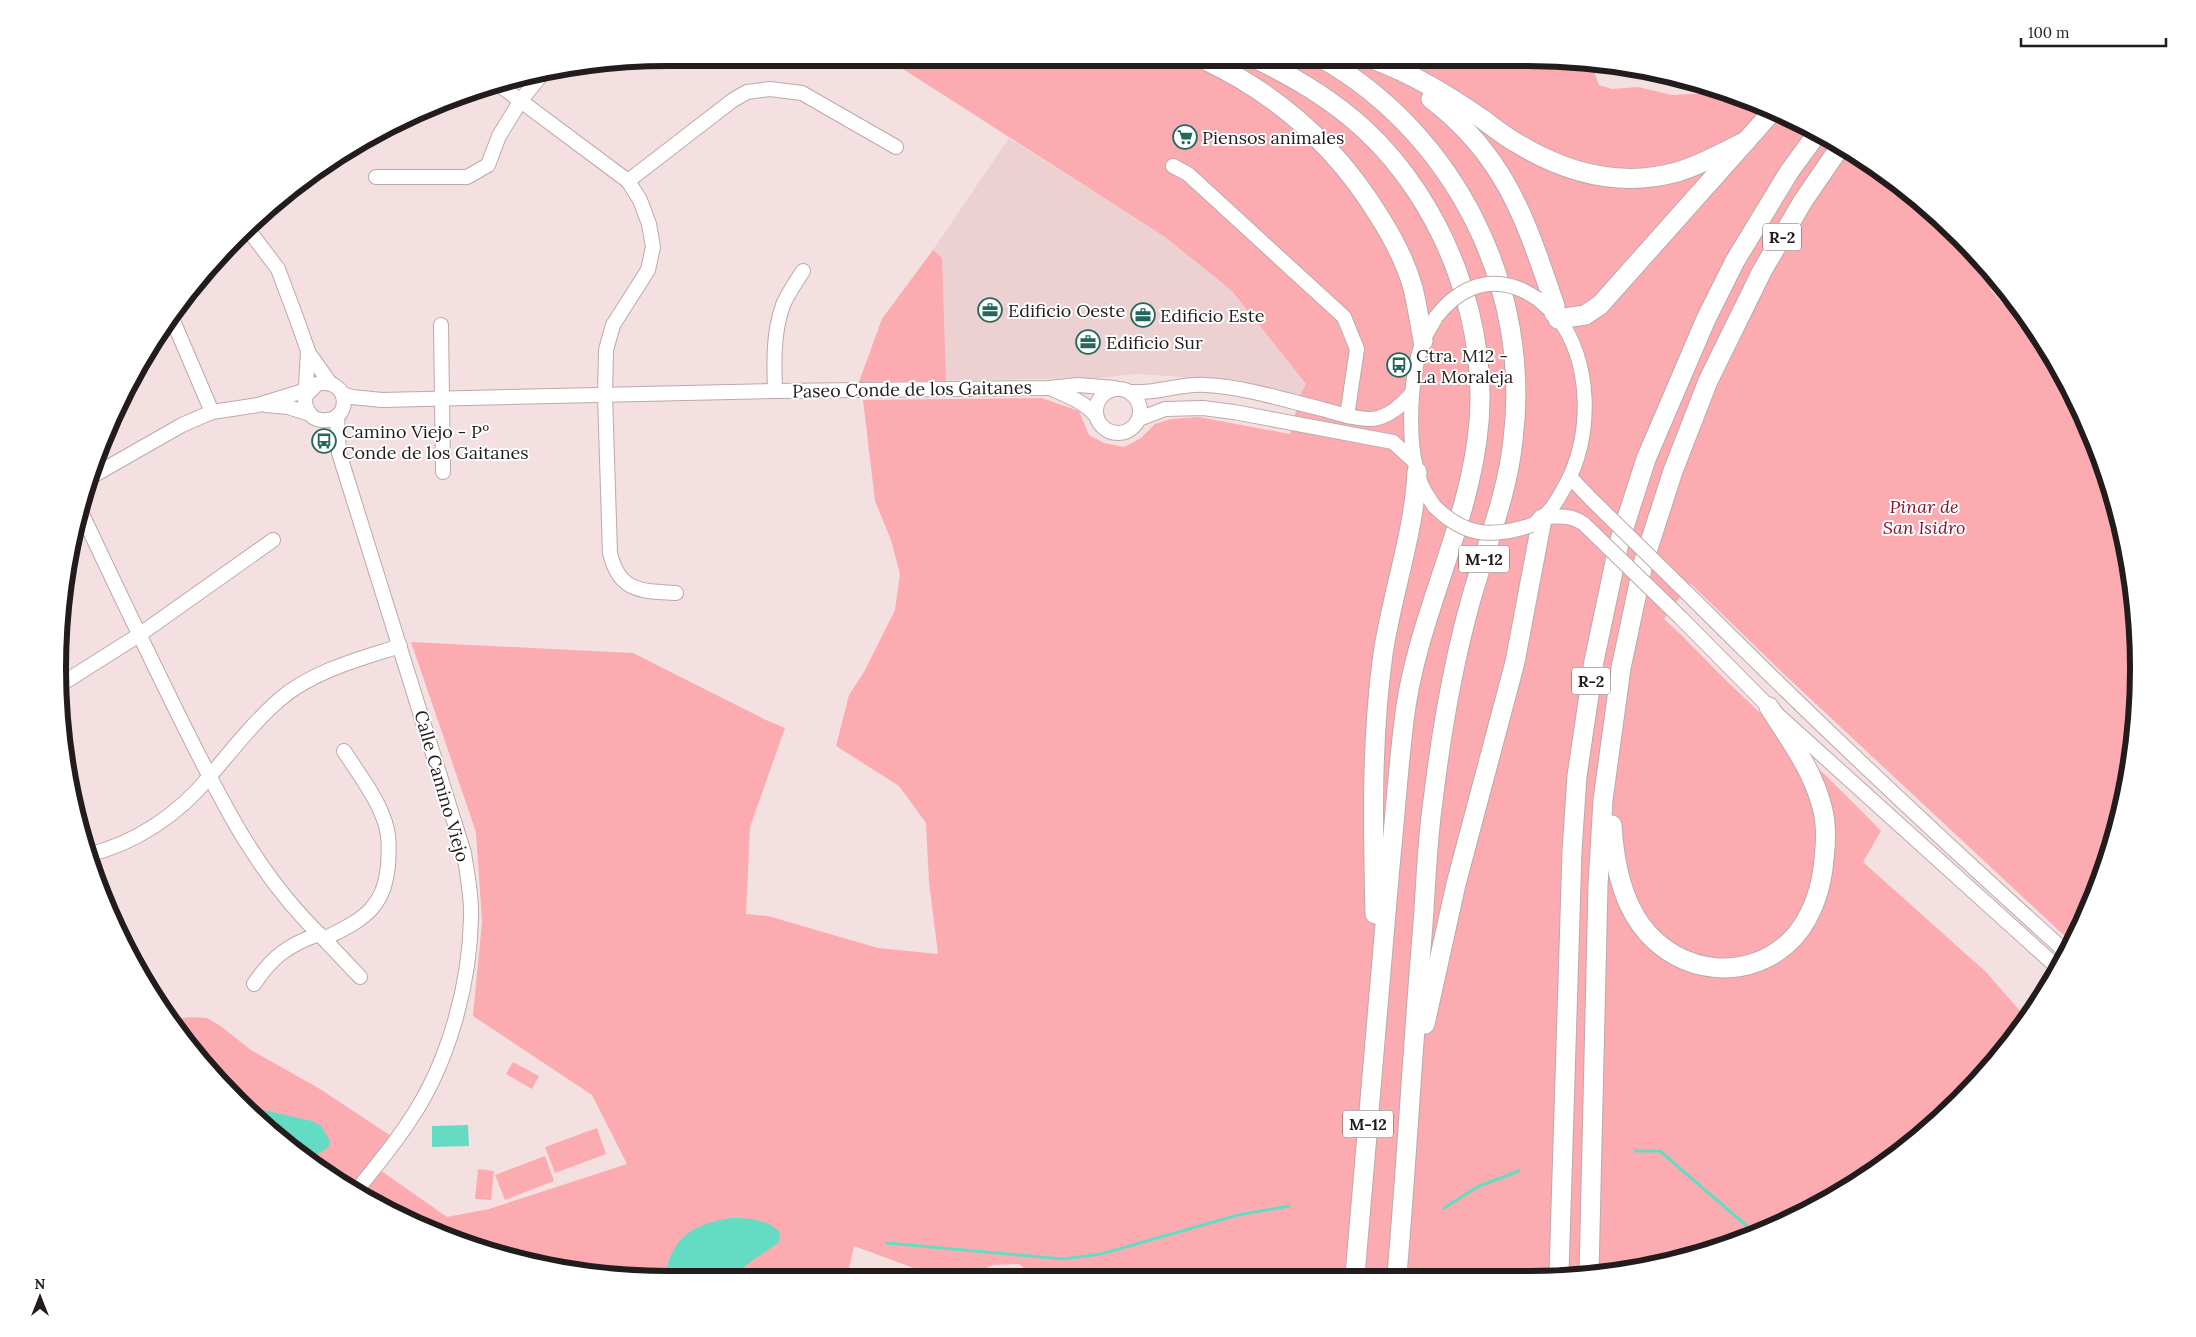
<svg xmlns="http://www.w3.org/2000/svg" width="2196" height="1337" font-family="Lora,serif">
	<rect width="100%" height="100%" fill="#f4e0e0"/>
	<!-- built -->
	<polygon fill="#edd0d1" points="1009,138 1165,237 1232,291 1306,384 1300,395 1236,381 1138,374 1096,378 859,382 882,319 933,250"/>
	<!-- green -->
	<g fill="#fcacb1">
		<path d="M1568,59L1591,63L1599,85L1612,89L1638,87L1672,95L1708,93V87L1724,90L1867,161L1960,237L1987,270L1991,290L2003,304L2018,308L2036,329L2072,397L2068,411L2080,412L2092,435L2127,550L2138,669L2127,788L2092,903L2071,942L1787,677L1690,583L1664,619C1688,640 1709,664 1732,686C1782,734 1833,781 1881,831L1863,862L1986,972L2027,1019L1959,1101L1833,1197L1724,1247L1607,1274L1035,1277L1019,1264L993,1265L969,1276L938,1277L854,1246L847,1277L628,1278L472,1247L329,1176L237,1101L184,1040L170,1020L190,1017L207,1018L222,1027L251,1050L320,1089L391,1136L370,1163L447,1217L489,1209L627,1164L592,1095L473,1016L482,922L476,832L411,642L633,653L766,720L785,728L750,827L746,914L768,916L878,948L938,954L929,882L926,823L899,786L836,746L849,695L864,672L895,610L900,574L891,540L875,501L863,400L1042,398L1079,411L1089,435L1104,443L1124,447L1141,438L1155,424L1171,419L1199,417L1290,434L1300,395L1306,384L1232,291L1165,237L892,62Z"/>
		<polygon points="933,250 942,258 946,381 859,382 882,319"/>
		<polygon points="513,1062 539,1076 532,1089 506,1074"/>
		<polygon points="597,1128 606,1154 555,1173 545,1147"/>
		<polygon points="545,1156 554,1181 505,1200 495,1175"/>
		<polygon points="478,1169 494,1171 491,1200 475,1199"/>
	</g>
	<!-- water -->
	<g fill="#64dcc4">
		<polygon points="233,1097 259,1109 312,1121 321,1126 330,1141 328,1148 315,1156 311,1162"/>
		<polygon points="468,1125 469,1146 432,1147 432,1126"/>
		<path d="M730,1218C748,1218 767,1219 780,1232L779,1242C763,1255 746,1262 733,1278H668L669,1276L666,1271C674,1235 695,1224 730,1218Z"/>
	</g>
	<g fill="none" stroke-linecap="round" stroke-linejoin="round">
		<!-- stream -->
		<g stroke="#64dcc4" stroke-width="3">
			<polyline points="1635,1151 1660,1151 1755,1233"/>
			<polyline points="1444,1208 1477,1187 1519,1171"/>
			<polyline points="887,1243 1063,1259 1101,1254 1238,1215 1289,1206"/>
		</g>
		<!-- minor casing -->
		<g stroke="#bca9aa" stroke-width="16">
			<g id="minor">
				<path d="M498,84L628,181L640,200L649,224L653,247L648,270L613,325L606,350L605,395L610,553C619,592 641,591 676,593"/>
				<polyline points="1173,166 1188,174 1344,317 1357,349 1347,416"/>
				<polyline points="376,177 467,177 488,165 499,136 521,100 542,74"/>
				<polyline points="628,181 733,100 747,92 770,89 802,93 896,147"/>
				<path d="M247,228L278,269L296,317L308,351L305,404C308,412 311,419 321,420C353,424 351,376 317,384L306,395"/>
				<polyline points="171,316 212,412"/>
				<polyline points="441,325 443,472"/>
				<polyline points="308,352 330,383"/>
				<circle cx="1118" cy="411" r="22"/>
				<path d="M1052,389C1068,396 1085,402 1096,416"/>
				<path d="M775,391C774,362 773,333 783,305C788,293 796,282 803,271"/>
				<path d="M1131,392C1156,394 1180,383 1206,385C1245,387 1284,400 1322,409C1337,413 1363,422 1378,418C1392,414 1402,405 1411,394"/>
				<polyline points="343,394 352,397 382,400 775,391 1049,388 1078,385 1115,388"/>
				<polyline points="266,405 288,407 310,414"/>
				<path d="M337,416L339,453L464,853C467,874 472,896 471,917C470,985 448,1064 410,1120C394,1145 375,1167 357,1190"/>
				<polyline points="1139,419 1165,409 1203,408 1234,412 1393,442 1415,462"/>
				<polyline points="1570,477 1592,500"/>
				<polyline points="89,478 182,425 212,412 258,405 310,389"/>
				<path d="M1434,506C1431,501 1427,495 1424,490C1405,453 1409,379 1423,341C1426,333 1432,325 1436,317"/>
				<path d="M81,512C113,580 145,647 178,714C220,798 255,873 324,939C341,930 360,922 372,908C383,895 386,882 388,866C389,849 390,833 383,817C376,796 356,770 344,751"/>
				<path d="M1544,517C1559,516 1572,515 1584,524"/>
				<path d="M1535,523C1549,514 1556,503 1564,488C1593,439 1593,360 1555,314C1550,309 1543,304 1538,299"/>
				<path d="M1686,592C1810,716 1936,835 2066,952"/>
				<polyline points="1681,618 1769,707 2057,967"/>
				<polyline points="63,683 139,635 273,540"/>
				<path d="M87,855C135,844 179,814 210,776C232,750 253,723 279,700C312,671 360,659 400,646"/>
				<polyline points="324,939 360,977"/>
				<path d="M254,984C272,957 288,945 319,934"/>
			</g>
		</g>
		<!-- highway casing -->
		<g stroke="#bca9aa" stroke-width="21">
			<g id="highway">
				<path d="M1205,60C1279,95 1336,146 1379,216C1393,238 1406,263 1413,288C1417,305 1420,323 1423,341"/>
				<path d="M1258,60C1296,78 1332,100 1363,128C1445,203 1493,330 1477,440C1464,537 1415,624 1404,721C1398,770 1395,818 1390,866C1377,1003 1366,1139 1355,1275"/>
				<path d="M1325,60C1456,136 1532,289 1513,440C1507,497 1485,548 1470,603C1452,668 1441,734 1433,801C1427,842 1426,883 1423,924C1413,1041 1407,1158 1397,1275"/>
				<path d="M1375,60C1413,74 1447,95 1481,118C1492,126 1503,135 1515,142C1565,173 1619,188 1677,172C1701,165 1724,152 1746,141"/>
				<path d="M1431,99C1506,156 1526,221 1555,306L1554,313"/>
				<polyline points="1558,319 1585,315 1600,305 1771,113"/>
				<path d="M1612,825C1614,859 1620,896 1641,925C1678,976 1752,984 1795,936C1813,915 1822,886 1824,859C1826,842 1827,824 1822,807C1813,770 1789,739 1769,707"/>
				<path d="M1375,914C1373,827 1371,741 1383,654C1392,593 1414,534 1417,472"/>
				<polyline points="1425,1024 1456,884 1515,662 1542,519"/>
				<polyline points="1559,1274 1572,851 1577,776 1594,661 1619,543 1646,459 1706,319 1735,261 1789,172 1816,135"/>
				<polyline points="1589,1274 1598,885 1603,800 1621,668 1643,564 1673,471 1708,381 1762,271 1803,201 1840,147"/>
			</g>
		</g>
		<!-- minor -->
		<use href="#minor" stroke="#fff" stroke-width="14"/>
		<!-- highway -->
		<use href="#highway" stroke="#fff" stroke-width="19"/>
		<!-- minor-bridge casing -->
		<g stroke="#bca9aa" stroke-width="16" stroke-linecap="butt">
			<g id="minor-bridge">
				<path d="M1436,317C1456,291 1484,276 1517,288C1524,290 1531,295 1538,299"/>
				<polyline points="1592,500 1686,592"/>
				<path d="M1434,506C1465,537 1492,538 1532,525"/>
				<polyline points="1584,524 1681,618"/>
			</g>
		</g>
		<!-- minor-bridge -->
		<use href="#minor-bridge" stroke="#fff" stroke-width="14"/>
	</g>
	<!-- icons -->
	<defs>
		<g id="supermarket-ring" transform="scale(1.25)"><circle r="9.5" fill="#fff" stroke="#23685b" stroke-width="1.5"/><path d="M-6-5.5h2.5l.6 2H6L4.5 2H-2.5L-4.4-4H-6ZM-1.5 3.2a1.3 1.3 0 1 0 .1 0ZM3 3.2a1.3 1.3 0 1 0 .1 0Z" fill="#23685b"/></g>
		<g id="office-ring" transform="scale(1.25)"><circle r="9.5" fill="#fff" stroke="#23685b" stroke-width="1.5"/><path d="M-6-3h4V-5.5h4V-3h4V5H-6ZM-1-4.5V-3h2v-1.5ZM-6 0V1H6V0Z" fill="#23685b"/></g>
		<g id="bus-ring" transform="scale(1.25)"><circle r="9.5" fill="#fff" stroke="#23685b" stroke-width="1.5"/><path d="M-5-6H5V4H4V6H2V4H-2V6H-4V4H-5ZM-3.5-4V0h7V-4ZM-3.5 1.2v1.5H-2V1.2ZM2 1.2v1.5H3.5V1.2Z" fill="#23685b"/></g>
	</defs>
	<g fill-rule="evenodd">
		<use href="#supermarket-ring" x="1185" y="137"/>
		<use href="#office-ring" x="990" y="310"/>
		<use href="#office-ring" x="1143" y="315"/>
		<use href="#office-ring" x="1088" y="342"/>
		<use href="#bus-ring" x="1399" y="365"/>
		<use href="#bus-ring" x="324" y="441"/>
	</g>
	<g text-anchor="middle" dominant-baseline="central" stroke-width="4" stroke-linejoin="round" paint-order="stroke">
		<!-- shield labels -->
		<g fill="#fff" stroke="#656060" stroke-width="1">
			<rect x="1763" y="223.5" width="38" height="27" rx="4"/>
			<rect x="1459" y="545.5" width="50" height="27" rx="4"/>
			<rect x="1572" y="667.5" width="38" height="27" rx="4"/>
			<rect x="1343" y="1110.5" width="50" height="27" rx="4"/>
		</g>
		<g font-size="16" font-weight="bold" fill="#231c1c">
			<text x="1782" y="237">R-2</text>
			<text x="1484" y="559">M-12</text>
			<text x="1591" y="681">R-2</text>
			<text x="1368" y="1124">M-12</text>
		</g>
		<!-- poi labels -->
		<g font-size="18" fill="#231c1c" stroke="#fff" text-anchor="start">
			<text x="1202" y="137">Piensos animales</text>
			<text x="1008" y="310">Edificio Oeste</text>
			<text x="1160" y="315">Edificio Este</text>
			<text x="1106" y="342">Edificio Sur</text>
			<text x="1416" y="355">Ctra. M12 -<tspan x="1416" dy="21">La Moraleja</tspan></text>
			<text x="342" y="431">Camino Viejo - Pº<tspan x="342" dy="21">Conde de los Gaitanes</tspan></text>
		</g>
		<!-- street labels -->
		<g font-size="18" fill="#231c1c" stroke="#fff">
			<text transform="translate(912 389) rotate(-1)">Paseo Conde de los Gaitanes</text>
			<text transform="translate(442 786) rotate(74)">Calle Camino Viejo</text>
		</g>
		<!-- park labels -->
		<g font-size="18" font-style="italic" fill="#85162d" stroke="#fff">
			<text x="1924" y="506">Pinar de<tspan x="1924" dy="21">San Isidro</tspan></text>
		</g>
	</g>
	<!-- crop -->
	<path d="M0 0H2196V1337H0ZM668 66H1528A602 602 0 0 1 2130 668V669A602 602 0 0 1 1528 1271H668A602 602 0 0 1 66 669V668A602 602 0 0 1 668 66Z" fill="#fff" fill-rule="evenodd"/>
	<path fill="none" stroke="#231c1c" stroke-width="6" d="M668 66H1528A602 602 0 0 1 2130 668V669A602 602 0 0 1 1528 1271H668A602 602 0 0 1 66 669V668A602 602 0 0 1 668 66Z"/>
	<!-- north arrow -->
	<g transform="translate(40 1297)" stroke="#ffffff" stroke-width="4" paint-order="stroke">
	<path d="M0-4L9 19L0 12L-9 19Z" fill="#231c1c"/>
	<text y="-8" font-size="14" font-weight="bold" text-anchor="middle" fill="#231c1c">N</text>
	</g>
	<!-- scale -->
	<path d="M2021 38v8h145v-8" fill="none" stroke="#231c1c" stroke-width="2.5"/>
	<text x="2028" y="38" font-size="15" fill="#231c1c" stroke="#ffffff" stroke-width="4" paint-order="stroke">100 m</text>
</svg>
